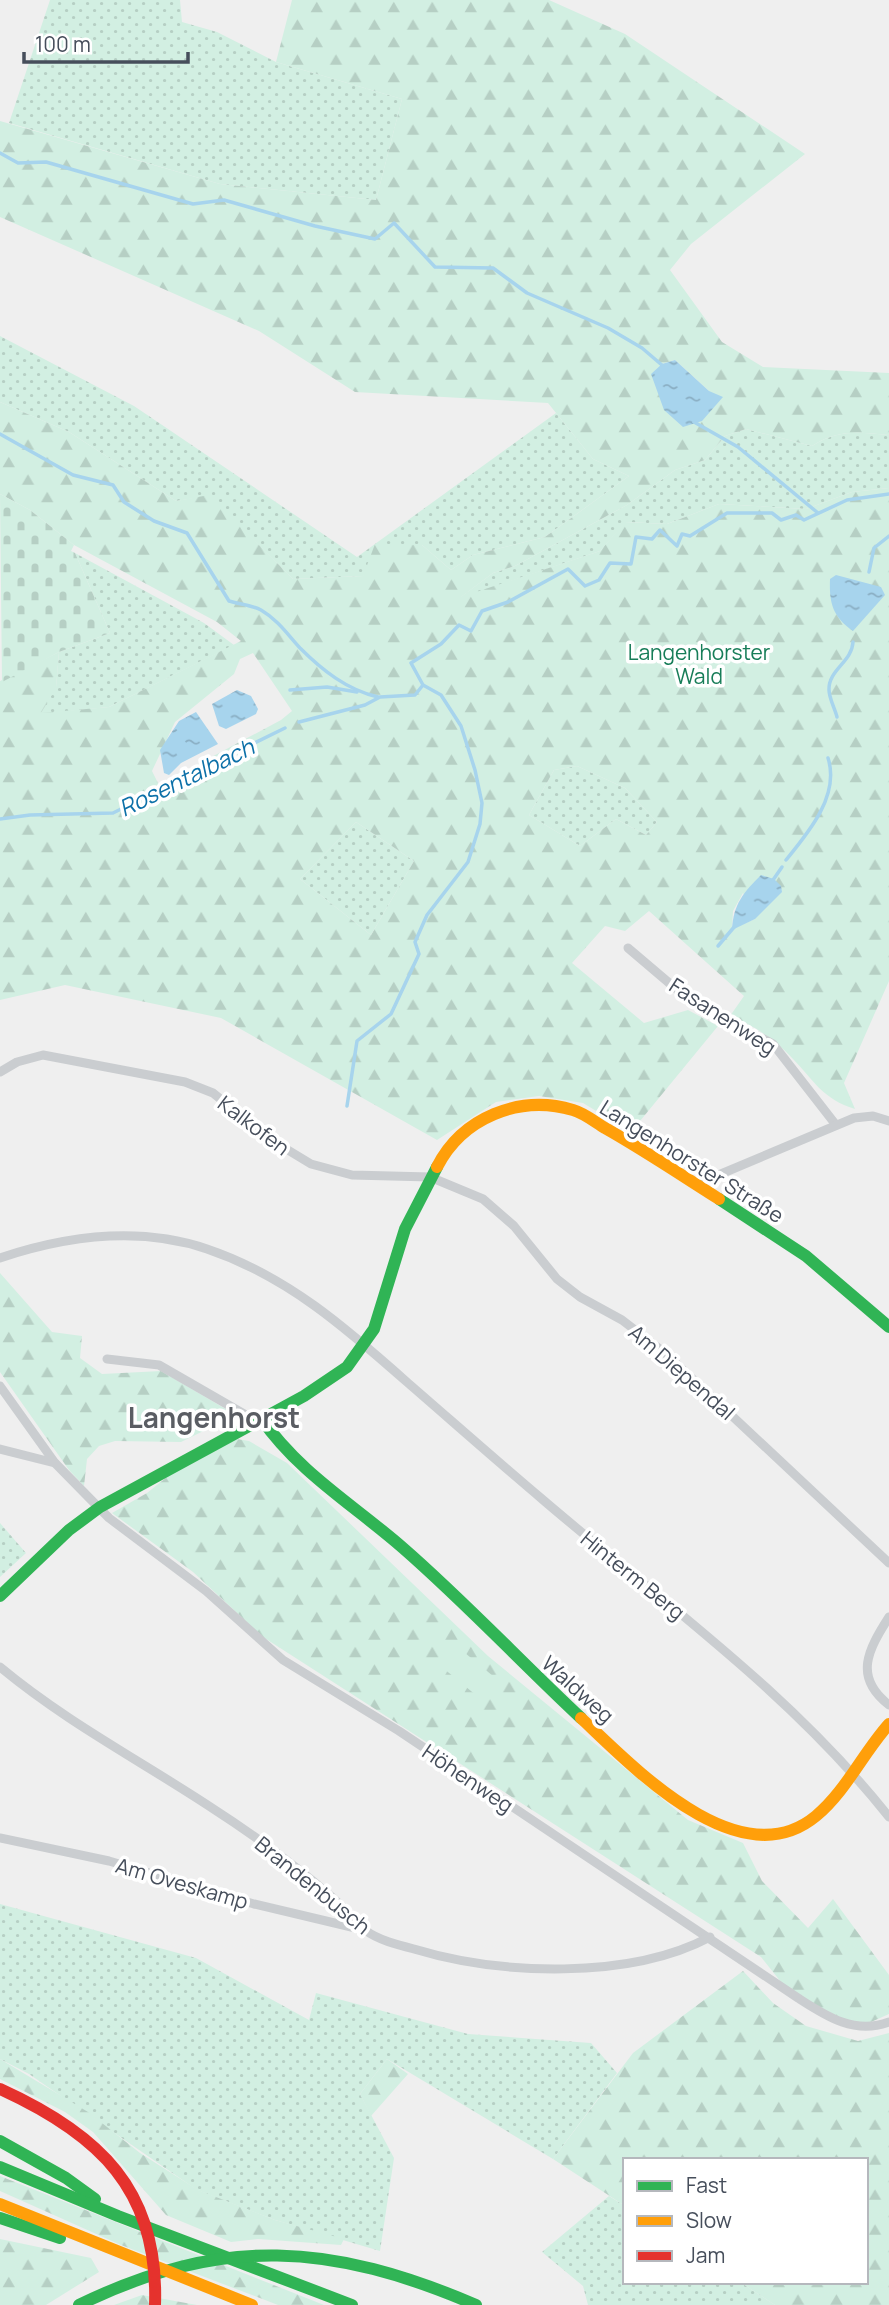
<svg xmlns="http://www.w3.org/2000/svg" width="889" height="2305" font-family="Manrope,sans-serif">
	<defs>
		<pattern id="grass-dots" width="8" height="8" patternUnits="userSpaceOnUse" patternTransform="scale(1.75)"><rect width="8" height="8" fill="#d2efe2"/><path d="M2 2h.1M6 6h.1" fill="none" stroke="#b6cfc4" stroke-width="1.8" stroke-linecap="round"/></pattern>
		<pattern id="forest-firs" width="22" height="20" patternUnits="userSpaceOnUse" patternTransform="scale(1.75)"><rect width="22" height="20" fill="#d2efe2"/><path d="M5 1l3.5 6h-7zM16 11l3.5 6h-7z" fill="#b6cfc4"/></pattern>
		<pattern id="cemetery-stones" width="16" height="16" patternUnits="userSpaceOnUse" patternTransform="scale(1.75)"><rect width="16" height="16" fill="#d2efe2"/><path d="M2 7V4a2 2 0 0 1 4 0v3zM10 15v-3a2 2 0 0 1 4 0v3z" fill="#b6cfc4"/></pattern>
		<pattern id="water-ripples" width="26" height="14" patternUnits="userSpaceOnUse" patternTransform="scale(1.75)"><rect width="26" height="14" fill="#a7d4ed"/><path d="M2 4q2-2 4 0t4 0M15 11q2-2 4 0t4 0" fill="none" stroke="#8aaec3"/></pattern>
	</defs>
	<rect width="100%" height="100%" fill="#efefef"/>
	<!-- grass -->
	<g fill="url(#grass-dots)">
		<polygon points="50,0 180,0 182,22 217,32 276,62 402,99 376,200 220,184 9,123"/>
		<polygon points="0,336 134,406 357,557 556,413 593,459 629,476 545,537 473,555 451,570 422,545 363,576 293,579 209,496 176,501 69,432 0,402"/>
		<path d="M746,429L812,446C838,429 859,432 889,435V488L852,492L806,509L719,504L667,524L626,522L600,551L458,599L493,573L515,566L627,505L675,470L705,460L725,436Z"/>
		<polygon points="75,553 204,623 234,645 109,707 40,714 56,687 59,652 110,633"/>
		<polygon points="577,766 625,788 657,822 646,835 616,819 580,846 529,815 554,770"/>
		<polygon points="356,822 414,861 371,935 300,879"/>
		<polygon points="0,1523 26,1553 0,1577"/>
		<polygon points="0,1904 196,1958 309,2020 316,1993 468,2034 591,2043 617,2073 553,2159 387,2059 360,2094 394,2158 380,2251 275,2220 197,2190 29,2074 0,2059"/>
		<polygon points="609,2196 625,2206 625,2282 740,2282 775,2305 588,2305 583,2286 542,2252"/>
	</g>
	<!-- forest -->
	<g fill="url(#forest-firs)" fill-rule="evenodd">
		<path d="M292,0H549L625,34L805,154L691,244L670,270L722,342L763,367L889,373V435C859,432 838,429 812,446L746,429L725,436L705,460L675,470L627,505L515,566L493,573L461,597L600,551L625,522L667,524L719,504L806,509L852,492L889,488V981L844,1083L855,1109C823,1099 815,1082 793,1059C774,1039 755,1026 730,1016L744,996L649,911L625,931L605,926L572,963L644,1023L688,1010L718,1026L631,1132L583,1103L539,1096L496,1102L437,1140L221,1018L65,985L0,1000V681L59,652L56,688L41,713L109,707L241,641L217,622L74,545L30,510L0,494V402L69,432L176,501L209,495L293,579L363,576L375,544L422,545L451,570L473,555L545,537L629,476L593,459L548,403L355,392L259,331L0,217V121L220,184L376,200L402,99L276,62ZM675,360L709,391L662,364ZM253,653L292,711L281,720L159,785L152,771L175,722L234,674L240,659ZM577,766L625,788L657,822L646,835L616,819L580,846L529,815L554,770ZM356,822L414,861L371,935L300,879ZM743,893L755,919L732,929L733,911Z"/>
		<polygon points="0,1273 52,1332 82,1336 80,1358 102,1374 161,1371 236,1415 181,1442 115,1441 99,1446 87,1459 84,1486 69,1470 0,1372"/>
		<polygon points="237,1439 249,1441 287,1463 488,1656 688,1820 743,1843 762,1881 808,1928 833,1899 889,1975 889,2014 871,2022 853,2022 797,2002 761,1957 263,1637 193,1572 112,1513 147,1493 172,1473"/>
		<polygon points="743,1971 773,2003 806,2026 858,2041 889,2033 889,2305 775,2305 740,2282 866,2282 866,2160 625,2160 625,2206 553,2159 633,2053"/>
		<polygon points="0,2059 88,2112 140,2153 198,2190 275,2220 344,2239 341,2245 258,2239 231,2242 166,2215 93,2132 65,2112 0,2079"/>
		<polygon points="387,2059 408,2074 371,2116 360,2094"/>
		<polygon points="0,2176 324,2305 278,2305 121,2245 0,2191"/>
		<polygon points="0,2239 91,2258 99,2272 46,2305 0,2305"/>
		<polygon points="142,2295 197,2305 114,2305"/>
	</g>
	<!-- cemetery -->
	<polygon fill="url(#cemetery-stones)" points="0,494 30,510 74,545 71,551 75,553 110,633 59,652 2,682"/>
	<!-- pitch -->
	<polygon fill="#d2efe2" points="459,1648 493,1676 477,1696 443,1668"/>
	<!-- water -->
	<g fill="url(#water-ripples)">
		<polygon points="675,360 709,391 723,397 702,421 683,427 664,410 651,374 662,364"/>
		<path d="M836,575L881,587L885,595L853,631C833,617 829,604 830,579Z"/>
		<polygon points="237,690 251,696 258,709 256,714 226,729 219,726 212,704"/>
		<polygon points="196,712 218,744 181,763 169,775 164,773 160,750 179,721"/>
		<path d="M761,875L774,879L781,886L782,892L755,919L732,930C733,904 744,892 761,875Z"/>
	</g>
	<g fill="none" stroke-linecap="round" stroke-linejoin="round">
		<!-- stream -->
		<g stroke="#a7d4ed" stroke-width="3.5">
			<polyline points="0,153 18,163 46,162 193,204 224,200 315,226 375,239 394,223 435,267 493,268 527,293 608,328 642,348 663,366"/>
			<polyline points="694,422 738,447 818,513"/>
			<path d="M0,434L73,475L113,485L124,502L154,521L187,533L229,601C239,604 252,605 261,610C278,620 288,635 300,648C322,670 347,690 378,697"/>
			<polyline points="869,572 874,548 889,536"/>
			<polyline points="290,690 327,687 357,692"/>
			<path d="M837,717C835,709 829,698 829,690C828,670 852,662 853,642"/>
			<polyline points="299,722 365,705 380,697 415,695 423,685 411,663 441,644 459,625 471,631 482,611 508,602 568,569 585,586 599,580 610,563 631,564 636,537 652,539 660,530 677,546 682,534 690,536 727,513 772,513 781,520 796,515 804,520 847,500 889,494"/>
			<polyline points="0,819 30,815 113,813 285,728"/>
			<path d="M786,860C809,832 840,795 828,758"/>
			<polyline points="773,880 782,867"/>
			<polyline points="718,946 735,926"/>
			<polyline points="347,1106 357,1041 391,1014 419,954 415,942 427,915 468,862 480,824 482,803 475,770 461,726 441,695 423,685"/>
		</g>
		<!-- street -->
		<g stroke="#cacdd0" stroke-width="9">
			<polyline points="628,948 688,999 773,1044 836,1125"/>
			<polyline points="0,1072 17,1062 43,1055 185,1082 213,1093 273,1141 311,1164 352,1175 430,1177 483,1199 514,1226 557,1279 580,1297 622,1320 665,1353 889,1563"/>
			<polyline points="697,1184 854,1118 873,1116 889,1121"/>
			<path d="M0,1258C66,1236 139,1226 207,1249C287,1276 346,1328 408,1383C453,1422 497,1461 542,1499C661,1601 791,1693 889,1817"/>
			<polyline points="107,1359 159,1365 244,1414 250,1424"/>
			<polyline points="0,1386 55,1463"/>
			<path d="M0,1449L55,1463L109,1518L206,1591L283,1660L399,1731L798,1998C826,2016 854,2035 889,2022"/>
			<path d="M889,1617C868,1650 853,1677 889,1705"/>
			<path d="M0,1667C66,1722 141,1761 212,1808C254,1835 306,1873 343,1907C351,1914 356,1924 365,1930C378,1940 398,1945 414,1949C500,1975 629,1980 710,1937"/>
			<polyline points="0,1838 109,1861 254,1904 364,1930"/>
		</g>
		<!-- fast -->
		<g stroke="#30b455" stroke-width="12">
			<polyline points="719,1199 806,1256 889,1327"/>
			<path d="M261,1418C299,1473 354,1505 403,1548C465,1602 521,1662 581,1718"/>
			<polyline points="0,1596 69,1530 100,1507 304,1396 347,1367 374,1329 405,1229 437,1167"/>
			<polyline points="0,2141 66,2178 95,2199"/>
			<polyline points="0,2167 118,2216 352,2305"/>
			<polyline points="0,2218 60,2238"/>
			<path d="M79,2305C222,2235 332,2243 476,2305"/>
		</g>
		<!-- slow -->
		<g stroke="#ff9f0a" stroke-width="12">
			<path d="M437,1167C462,1118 519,1094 573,1110C584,1113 595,1122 605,1128C644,1150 681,1175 719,1199"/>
			<path d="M581,1718C634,1768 740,1879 816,1816C846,1791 863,1753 889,1724"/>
			<polyline points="0,2204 252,2305"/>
		</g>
		<!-- jam -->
		<path stroke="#e5322d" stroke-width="12" d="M0,2089C99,2134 159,2190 155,2305"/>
	</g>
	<g text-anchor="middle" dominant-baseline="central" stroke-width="7" stroke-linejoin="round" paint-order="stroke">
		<!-- park labels -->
		<g font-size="21" fill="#177d58" stroke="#fff">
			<text x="699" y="652">Langenhorster<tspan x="699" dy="24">Wald</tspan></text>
		</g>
		<!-- street labels -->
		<g font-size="21" fill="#464e5b" stroke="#fff">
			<text transform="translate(723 1016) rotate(33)">Fasanenweg</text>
			<text transform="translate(254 1125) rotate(37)">Kalkofen</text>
			<text transform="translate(692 1161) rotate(32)">Langenhorster Straße</text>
			<text transform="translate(682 1372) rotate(41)">Am Diependal</text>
			<text transform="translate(633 1575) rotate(39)">Hinterm Berg</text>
			<text transform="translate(578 1689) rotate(42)">Waldweg</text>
			<text transform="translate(468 1778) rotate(34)">Höhenweg</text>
			<text transform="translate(182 1883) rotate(16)">Am Oveskamp</text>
			<text transform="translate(313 1885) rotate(39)">Brandenbusch</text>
		</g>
		<!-- water labels -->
		<g font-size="23" font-style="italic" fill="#0c70a8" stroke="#fff">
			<text transform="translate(186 777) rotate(-26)">Rosentalbach</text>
		</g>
		<!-- district labels -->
		<g font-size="28" font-weight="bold" fill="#5a5d63" stroke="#fff">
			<text x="214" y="1417">Langenhorst</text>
		</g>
	</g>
	<!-- legend -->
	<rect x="623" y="2158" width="245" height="126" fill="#ffffff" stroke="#b5b8bd" stroke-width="2"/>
	<rect x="637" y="2181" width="35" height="10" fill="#30b455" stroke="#b5b8bd" stroke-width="2"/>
	<text x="686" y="2193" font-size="21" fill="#464e5b">Fast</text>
	<rect x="637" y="2216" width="35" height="10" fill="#ff9f0a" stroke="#b5b8bd" stroke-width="2"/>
	<text x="686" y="2228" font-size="21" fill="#464e5b">Slow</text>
	<rect x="637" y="2251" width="35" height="10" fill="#e5322d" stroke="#b5b8bd" stroke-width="2"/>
	<text x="686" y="2263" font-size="21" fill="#464e5b">Jam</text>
	<!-- scale -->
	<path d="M24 52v10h164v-10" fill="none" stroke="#464e5b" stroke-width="3.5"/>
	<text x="35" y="52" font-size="21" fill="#464e5b" stroke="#ffffff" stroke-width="5" paint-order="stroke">100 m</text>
</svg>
